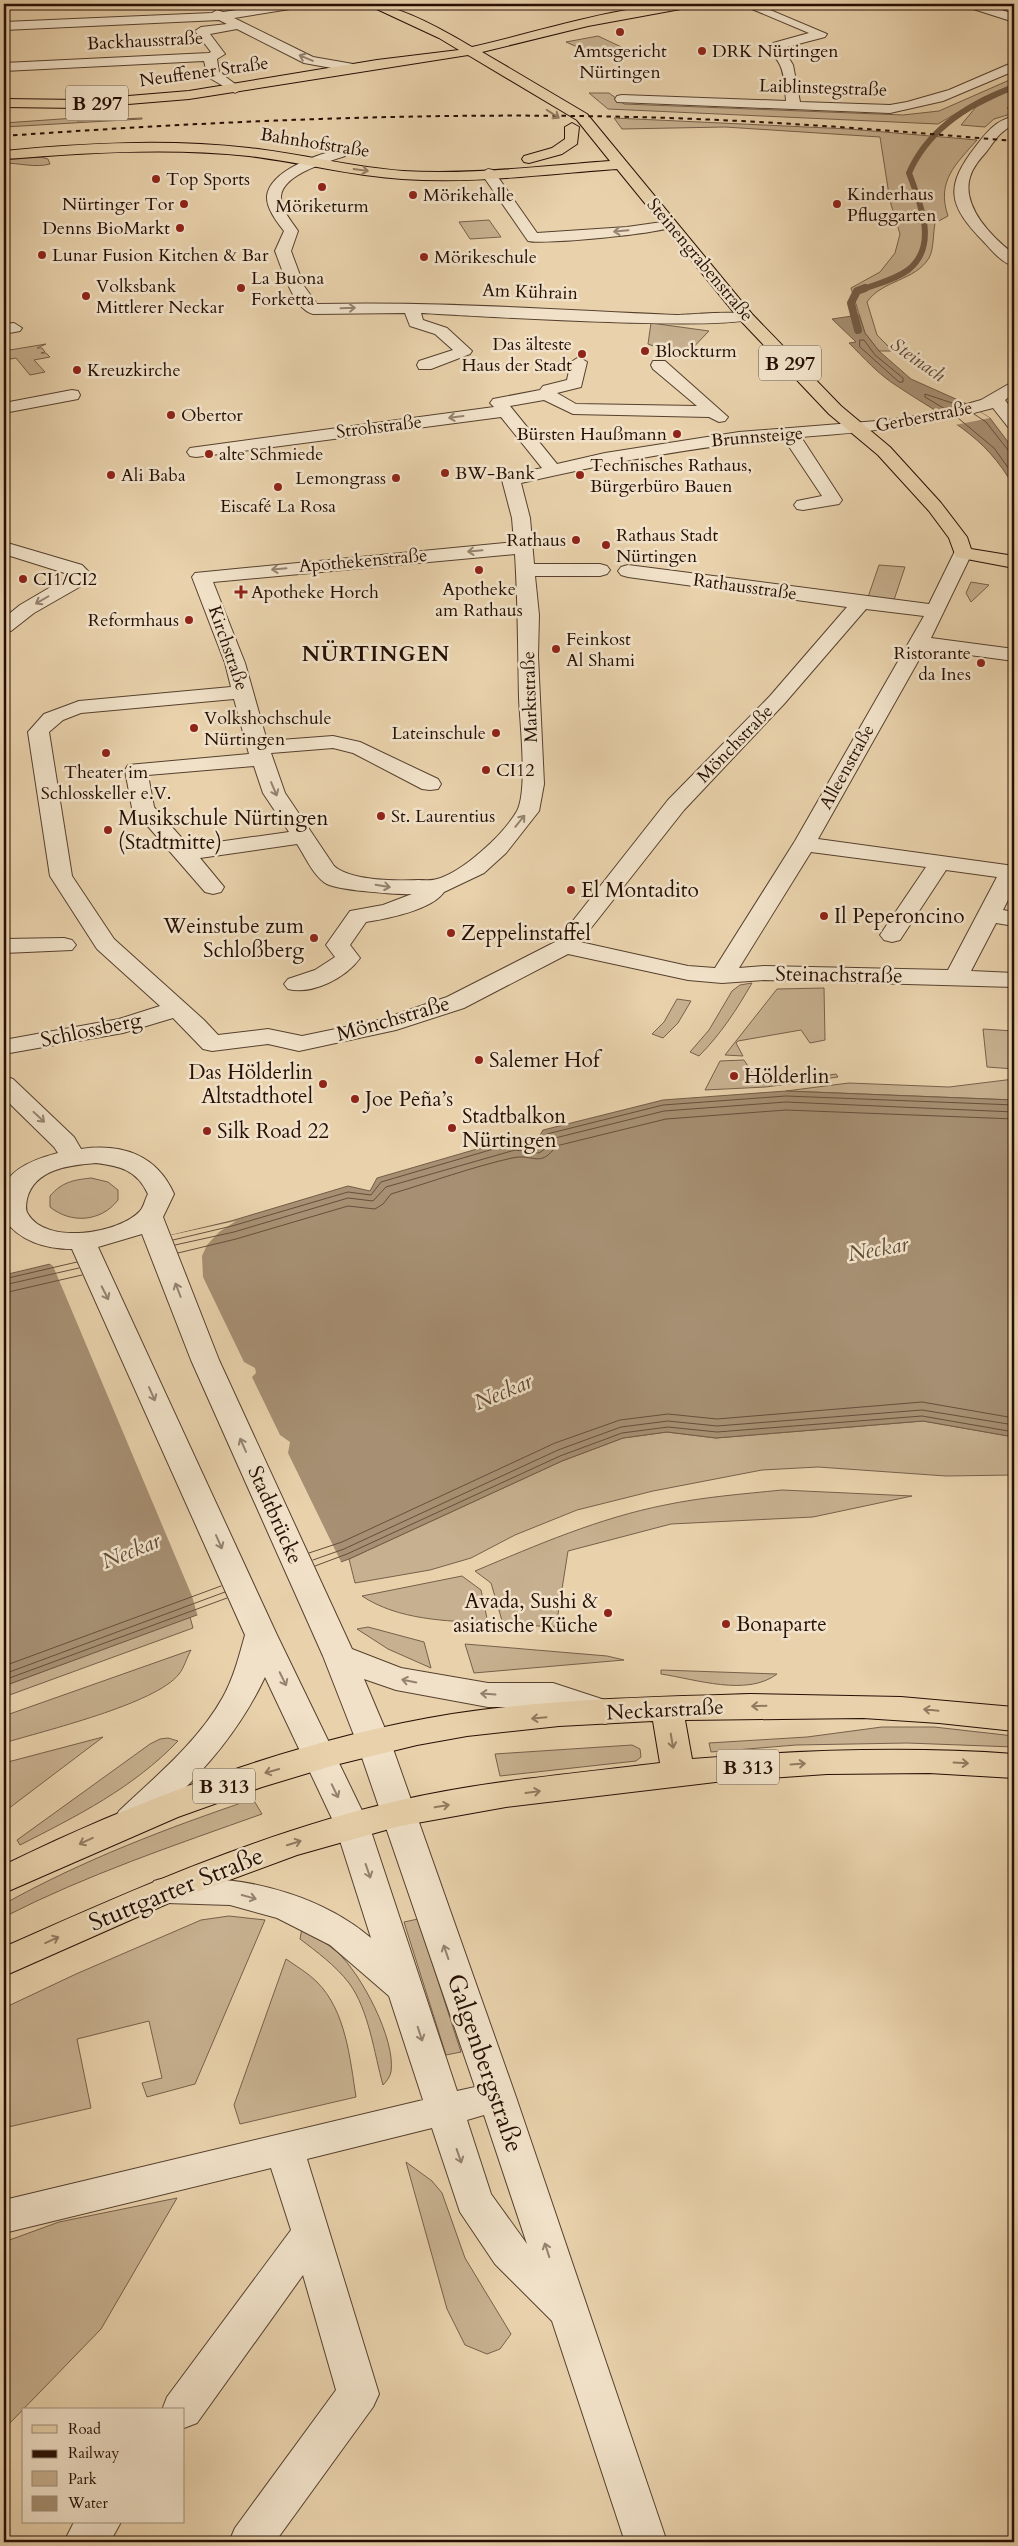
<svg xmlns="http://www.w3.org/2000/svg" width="1018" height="2546" viewBox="0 0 1018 2546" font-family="Cardo,serif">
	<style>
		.green { fill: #c7b08f; stroke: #76604a }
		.water { fill: #a68f72; stroke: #735c46 }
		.pier { fill: #e8d1ab }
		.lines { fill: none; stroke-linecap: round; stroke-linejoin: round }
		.shore { stroke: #664f3b; stroke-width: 1 }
		.stream-far1 { stroke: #735c46; stroke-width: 6 }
		.stream { stroke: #735c46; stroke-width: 8 }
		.minor-casing { stroke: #56402e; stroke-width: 2 }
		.major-casing { stroke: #260f04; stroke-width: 2 }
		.minor { fill: #f0e1c8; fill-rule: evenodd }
		.major { fill: #e8d1ab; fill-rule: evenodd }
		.rail { stroke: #260f04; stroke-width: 2; stroke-dasharray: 4.5 4.5; stroke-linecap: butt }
		.oneway { stroke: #958270 }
		.oneway2 { stroke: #917a60 }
		.poi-dot { fill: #8f2418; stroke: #f0e1c8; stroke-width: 2 }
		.labels { text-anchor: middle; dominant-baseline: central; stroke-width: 5; stroke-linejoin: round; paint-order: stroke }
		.far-street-label { font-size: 18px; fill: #260f04; stroke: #f0e1c8 }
		.far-poi-label { font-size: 18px; fill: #260f04; stroke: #f0e1c8; text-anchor: start }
		.far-water-label { font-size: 19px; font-style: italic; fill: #604935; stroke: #f0e1c8 }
		.shield { fill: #f0e1c8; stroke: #634e3f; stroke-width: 1 }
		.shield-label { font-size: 20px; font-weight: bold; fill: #260f04 }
		.far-district-label { font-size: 21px; font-weight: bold; letter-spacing: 1px; fill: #260f04; stroke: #f0e1c8 }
		.poi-label { font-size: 21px; fill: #260f04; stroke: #f0e1c8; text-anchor: start }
		.street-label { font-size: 21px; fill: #260f04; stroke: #f0e1c8 }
		.water-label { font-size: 22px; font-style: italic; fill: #604935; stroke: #f0e1c8 }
		.near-street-label { font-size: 25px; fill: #260f04; stroke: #f0e1c8 }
	</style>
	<rect width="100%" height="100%" fill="#e8d1ab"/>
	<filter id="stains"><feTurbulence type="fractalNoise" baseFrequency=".004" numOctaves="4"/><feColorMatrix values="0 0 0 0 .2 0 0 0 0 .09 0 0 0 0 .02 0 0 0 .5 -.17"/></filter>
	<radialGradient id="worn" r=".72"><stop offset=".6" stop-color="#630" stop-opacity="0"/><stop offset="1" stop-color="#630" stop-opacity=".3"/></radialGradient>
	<g class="green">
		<polygon points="598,36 632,52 633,52 600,57 566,42"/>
		<polygon points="1014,78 1014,84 982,98 938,124 608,109 589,93 609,93 624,104 903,115 939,111"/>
		<polygon points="1014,88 1014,106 1007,108 1014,111 1014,113 994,119 985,127 961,125 976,107"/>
		<polygon points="75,118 77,121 142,118 142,119 4,127 4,123"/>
		<path d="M614,118L849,129L977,140C956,164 936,181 948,216L935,223C933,233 934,249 929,258C915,281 882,280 867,302L877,335L893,351H879L865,333L851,288L880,272L895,253L900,234L890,201L880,137L725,127L622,129Z"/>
		<path d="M41,157L48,159L50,164C35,168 19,163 4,163V160Z"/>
		<polygon points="489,220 501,237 470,239 459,222"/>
		<polygon points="651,323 709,331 684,357 648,344"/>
		<polygon points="46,344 37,348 42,348 45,352 41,353 46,353 50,357 34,360 45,372 30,375 16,358 4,360 4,351"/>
		<polygon points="879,565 905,567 893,603 867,600"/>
		<polygon points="971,582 989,585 971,602 966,593"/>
		<path d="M752,983C737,1009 721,1034 699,1056L690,1052L709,1030L732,991L740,985Z"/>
		<polygon points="824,988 825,1040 810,1043 801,1030 738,1041 736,1043 743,1056 725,1055 777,989"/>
		<polygon points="677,999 691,1001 678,1023 663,1038 652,1034 664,1022"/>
		<polygon points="983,1029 1014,1031 1014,1069 987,1067"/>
		<polygon points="744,1060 760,1085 836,1074 838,1077 766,1087 705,1090 720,1061"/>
		<polygon points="1014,1079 1014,1100 786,1091 849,1083 949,1087"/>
		<path d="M91,1178L108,1182L118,1190V1200C101,1222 71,1224 50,1207V1196C62,1182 73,1180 91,1178Z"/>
		<polygon points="923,1421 1014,1437 1014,1475 946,1476 818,1467 762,1470 653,1491 577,1510 515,1535 471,1558 430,1570 355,1583 349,1559 562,1461 623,1438 667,1432 716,1438"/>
		<path d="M782,1490L912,1496L813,1517L671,1524L568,1551L556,1627L503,1624L491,1583L475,1571C537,1545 599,1518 665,1505C703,1497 743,1494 782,1490Z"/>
		<path d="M462,1576L481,1590L488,1623C446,1621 398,1620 362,1596Z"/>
		<polygon points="190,1617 193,1628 4,1697 4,1686"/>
		<polygon points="368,1627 424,1642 431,1668 388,1649 357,1629"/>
		<polygon points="465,1644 607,1656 624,1660 474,1673"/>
		<path d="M191,1650C187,1657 184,1668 179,1674C156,1704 43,1731 4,1743V1716Z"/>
		<path d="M661,1670L777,1674C747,1697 695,1679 661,1674Z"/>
		<polygon points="882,1727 934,1727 1014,1736 1014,1747 907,1743 796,1745 711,1752 709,1743 807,1737"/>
		<polygon points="103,1737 4,1812 4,1763"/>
		<path d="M168,1738L178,1741C133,1788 77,1816 20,1845L17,1840L150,1744L160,1739Z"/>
		<polygon points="632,1745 640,1749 641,1757 636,1761 500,1776 495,1754"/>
		<path d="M253,1799L262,1814C175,1845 86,1875 4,1917V1904C83,1860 167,1828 253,1799Z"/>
		<polygon points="229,1916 265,1920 195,2084 147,2097 142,2083 162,2078 149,2021 77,2039 91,2108 4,2128 4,2008 76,1974 201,1920"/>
		<polygon points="418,1919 461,2052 446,2055 404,1922"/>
		<path d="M302,1928C314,1936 327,1943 337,1952C361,1973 396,2040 391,2072C390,2077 386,2082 383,2085C374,2053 369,2010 349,1983C335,1965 317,1952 300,1939Z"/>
		<path d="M286,1959C296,1966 308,1973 317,1982C346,2011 350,2059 356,2097L240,2124L234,2105Z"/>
		<polygon points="406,2162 432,2181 442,2193 465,2258 511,2334 500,2349 487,2354 465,2345 447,2309"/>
		<polygon points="177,2198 101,2329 9,2424 4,2427 4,2242 59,2222"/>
	</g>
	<g class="water">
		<path d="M859,315L865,333L879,351L911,379L967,404L990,418L1014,450V487C984,433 946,419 897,386C879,375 864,358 849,343L856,342L832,319Z"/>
		<polygon points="786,1091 1014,1100 1014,1437 923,1421 716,1438 667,1432 623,1438 562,1461 349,1559 4,1686 4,1275 231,1221 348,1186 370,1191 377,1178 515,1138 536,1142 543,1130 663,1100"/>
	</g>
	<g class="pier">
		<polygon points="967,404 990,418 955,425 935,412"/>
		<polygon points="236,1221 219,1232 207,1245 202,1256 203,1277 244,1362 255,1368 256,1373 252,1377 280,1435 290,1442 288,1453 342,1564 198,1617 192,1596 53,1266 47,1262"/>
	</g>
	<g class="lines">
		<g class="shore">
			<polygon points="860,340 864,340 875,355 903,378 903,382 899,382 860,347"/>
			<polyline points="945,409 925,397 925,394 958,405"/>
			<polyline points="974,414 986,422 1008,450 1014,452"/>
			<polyline points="958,418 994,448 1014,476"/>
			<polyline points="173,1240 232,1226 348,1192 371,1195 381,1182 514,1143 537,1147 547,1134 663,1105 786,1096 1014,1105"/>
			<polyline points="175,1245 234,1232 348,1198 373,1201 386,1187 515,1150 539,1153 545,1149 551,1139 664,1111 786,1102 1014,1112"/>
			<path d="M178,1253L236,1239L348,1206L375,1209L383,1204L391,1194C431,1182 472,1167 512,1158C533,1153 540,1169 556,1146L666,1119L786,1110L1014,1119"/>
			<polyline points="4,1279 77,1262"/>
			<polyline points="4,1285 79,1268"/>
			<polyline points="4,1293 82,1275"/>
			<polyline points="309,1553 342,1542 555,1443 620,1420 668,1414 717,1419 922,1402 1014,1418"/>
			<polyline points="313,1560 344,1549 558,1450 621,1427 668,1421 717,1426 922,1410 1014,1425"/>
			<polyline points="315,1566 347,1554 560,1456 622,1433 668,1427 717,1432 922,1416 1014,1432"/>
			<polyline points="4,1666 221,1586"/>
			<polyline points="4,1674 225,1592"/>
			<polyline points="4,1680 227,1598"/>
		</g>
		<path class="stream-far1" d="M861,290C876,284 895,280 908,270C939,246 920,203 909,173C928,129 970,103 1014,87"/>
		<polyline class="stream" points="858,330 851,303 857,291 865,288"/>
		<defs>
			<g id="minor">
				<polygon points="275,4 302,4 296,8 234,18 313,57 359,65 360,68 359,71 354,72 304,63 237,29 210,34 225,54 217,59 219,72 242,89 235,93 208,77 204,61 4,71 4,63 209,53 211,52 195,31 201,27 227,24 219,20 4,30 4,22 212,13 217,10 223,12"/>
				<path d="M740,4H756L827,34L825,37L783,48L793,65L800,102L890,105L907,102L949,90L1014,62V71L943,101L890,113L617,102L615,99L617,96L622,95L786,101C785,90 785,75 780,65C776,56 767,53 773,43L809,33Z"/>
				<polygon points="965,4 983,4 1014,14 1014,22 967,7"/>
				<path d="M1014,116V125C1001,130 995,140 987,151C980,159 973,167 970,177C961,207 993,238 1014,254V266C1002,263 992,251 984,242C948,205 944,187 976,146C987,132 995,121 1014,116Z"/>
				<path d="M340,149L345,150L347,153L345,156C328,162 283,174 281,196C280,208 292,222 298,231L291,251L304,286L317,304C437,301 557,310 677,315C690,315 748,309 754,317C743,333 459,315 421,313L423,320L447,328L472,351L470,354L431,369H419L417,365L419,361L453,350L435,334L410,326L405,313L313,314C293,309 282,268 275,251L284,231C277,222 266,208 267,196C270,170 319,154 340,149Z"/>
				<path d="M488,169L493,170L537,233L627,227L669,221L676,225C671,233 542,245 528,241L481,173Z"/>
				<polygon points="14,323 22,328 20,331 4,334 4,324"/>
				<path d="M579,357L587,362L581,387L557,393L576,404L697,406L653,369L651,365L653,361H665L728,417L725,421L719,422L709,417L573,414L544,400L510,406L557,464L605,453L739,432L889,420L939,412L981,400L1014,381V393L1005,400L1014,412V428L1008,427L993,408C927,426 868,432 801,437L842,500L839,504L803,510L797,509L794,505L797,501L822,496L784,439C695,446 608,463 521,483L530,518L534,564H600L607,566L610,570L607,574L600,576H535L539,615L538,656L544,784L539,811L506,853L484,873L444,892C432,910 386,919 366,922L350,945L360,958C346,978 312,995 288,989L284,984L288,979L315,970L335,957L326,945L350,911L383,905L412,894C397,895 338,890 327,884C314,877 305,856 297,844L200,858L224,887L221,892L213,894L205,892L132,808L125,770L128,765L249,754L234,699L81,713L63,720L49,732L72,876L114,939L204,1020L218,1035L268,1029L302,1036L379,1020L447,997L557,941L668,800L770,696L847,607L628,577L621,575L618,571L621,567L628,565L929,604L954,553L956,549H970L972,553L931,638L1014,649V661L925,649L818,839L1014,866V888L1003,910L1014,912V926L996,923L971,971L1014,973V987L764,980L722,983L688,980L568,954L464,1008L396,1030L299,1051L268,1044L212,1051L203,1049L173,1018L123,1033L4,1054V1040L119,1019L160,1006L97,949L50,876L28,732L44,714L79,701L231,687L225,663L192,577L195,573L514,542L512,518L502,480L505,476L542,468L501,417L196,457L190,456L187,452L190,448L494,407L490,403L493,399L540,390L543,386L567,380L571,362ZM515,554C518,602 518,649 519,698C520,723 528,790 517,811C504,834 463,872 437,879C432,881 424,880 418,880C396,881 351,881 334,866L285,793L271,753L333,748L353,753L422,789L430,790L438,789L441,784L438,779L360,742L333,736L267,741L245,663L213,582ZM866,609L924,616L795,841L715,968L688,966L580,942L684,810L784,704ZM254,766L263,793L289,832L189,846L154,807L148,775ZM811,852L926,867L880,935L884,940L892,942L900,940L946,870L997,877L948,970L764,966L739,968Z"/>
				<polygon points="72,390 78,391 80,395 78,399 4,413 4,403"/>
				<polygon points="4,542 82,565 91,574 83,585 34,613 11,631 4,633 4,618 20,605 71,575 4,554"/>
				<polygon points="64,938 72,940 76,945 72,950 4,953 4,939"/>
				<path d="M4,1076L13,1079L74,1137L81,1149C122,1143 157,1155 174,1194L163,1217L219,1360L352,1649L401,1668L488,1683H553L617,1704L621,1712L617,1720L605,1724L552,1707H488L396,1690L364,1679L391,1743L516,2097L667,2542H625L552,2321L495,2264L460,2212L432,2128L307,2159L379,2394L373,2407L275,2542H229L235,2528L336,2390L303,2275L197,2423L184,2428V2410H162L167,2397L291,2230L271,2168L4,2233V2200L423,2100L389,1996L330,1945L277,1918L230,1905L166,1903L154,1899L149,1890L154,1881C168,1876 181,1877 196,1878C257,1879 324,1898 371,1938L335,1825L265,1677C241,1728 207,1768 166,1807C159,1814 150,1826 141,1830C132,1833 127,1832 119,1829L114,1820L119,1811C156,1776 198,1742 223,1697C234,1677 239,1656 245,1635L72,1249C46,1249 19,1241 4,1219C4,1210 2,1199 4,1190C7,1168 39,1158 58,1153L54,1147L4,1098ZM96,1163C120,1166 137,1170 148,1194C145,1199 144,1207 140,1211C119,1234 46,1245 28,1214C25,1210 26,1204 27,1199C34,1169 70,1165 96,1163ZM142,1234L191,1360L323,1656L357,1743L475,2087L457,2091L369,1825L277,1635L98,1247ZM484,2115L527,2244L491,2194L467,2120Z"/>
				<polygon points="74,2522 121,2522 110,2542 64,2542"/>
			</g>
			<g id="major">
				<path d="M366,4C395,2 447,32 472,47C544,31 618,4 692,4L686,8L588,26L482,52L587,114L752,314L841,406L890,447L941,503L967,537L971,549L1014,556V568L956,557L949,538L929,511L878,455L829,414L740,320L617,169C546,174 474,184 402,179C350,176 300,162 249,156C167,147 86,153 4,159V151C86,143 168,139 249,148C301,154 351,167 403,171C472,175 541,166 610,161L577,120L468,55L189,99L80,108L4,107V99L80,100L189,91L377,60L459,50L439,38Z"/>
				<polygon points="572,123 579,127 577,144 562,154 529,163 524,162 522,159 524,156 552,148 565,139 565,127"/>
				<path d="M750,1694L901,1697L1014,1707V1731L939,1723L863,1718L685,1720L692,1759C800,1750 907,1746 1014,1754V1778L929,1773L827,1774L724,1781L506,1807L400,1826L297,1855L178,1899L4,1976V1947C132,1890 260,1833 397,1801C482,1781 573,1774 660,1763L653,1721L559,1726L467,1736L417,1745L335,1765L262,1787L178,1817L4,1893V1865C140,1798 302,1738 452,1714C550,1699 651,1697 750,1694Z"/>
			</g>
		</defs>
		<use href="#minor" class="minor-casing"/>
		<use href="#major" class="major-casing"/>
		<use href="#minor" class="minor"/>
		<use href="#major" class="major"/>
		<path class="rail" d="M4,136C214,121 423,112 634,117C761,120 887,130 1014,141"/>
	</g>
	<defs><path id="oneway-shaft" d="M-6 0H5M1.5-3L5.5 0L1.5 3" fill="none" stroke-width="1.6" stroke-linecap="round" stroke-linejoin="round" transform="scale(1.25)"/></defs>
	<g class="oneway">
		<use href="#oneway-shaft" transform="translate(306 58) rotate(-157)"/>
		<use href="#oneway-shaft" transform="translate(621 231) rotate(175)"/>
		<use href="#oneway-shaft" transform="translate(348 308) rotate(-2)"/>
		<use href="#oneway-shaft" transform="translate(456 417) rotate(173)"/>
		<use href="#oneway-shaft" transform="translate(475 551) rotate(175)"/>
		<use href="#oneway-shaft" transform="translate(279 569) rotate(175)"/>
		<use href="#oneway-shaft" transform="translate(42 600) rotate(150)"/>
		<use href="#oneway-shaft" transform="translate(274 789) rotate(67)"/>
		<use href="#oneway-shaft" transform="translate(520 821) rotate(-51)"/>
		<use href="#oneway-shaft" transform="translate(383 886) rotate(9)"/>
		<use href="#oneway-shaft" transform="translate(39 1117) rotate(43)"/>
		<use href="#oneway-shaft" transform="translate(178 1290) rotate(-111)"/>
		<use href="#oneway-shaft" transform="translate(105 1293) rotate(63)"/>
		<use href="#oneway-shaft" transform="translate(152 1394) rotate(66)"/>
		<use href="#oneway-shaft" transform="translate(243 1445) rotate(-114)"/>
		<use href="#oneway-shaft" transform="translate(219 1542) rotate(66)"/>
		<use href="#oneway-shaft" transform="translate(283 1679) rotate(64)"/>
		<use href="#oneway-shaft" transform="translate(409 1681) rotate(-169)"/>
		<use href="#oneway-shaft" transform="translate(488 1694) rotate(-176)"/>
		<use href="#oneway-shaft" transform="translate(335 1791) rotate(64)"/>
		<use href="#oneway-shaft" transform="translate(368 1871) rotate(71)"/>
		<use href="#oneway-shaft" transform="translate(249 1897) rotate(15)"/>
		<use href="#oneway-shaft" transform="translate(446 1952) rotate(-109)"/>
		<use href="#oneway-shaft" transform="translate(420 2034) rotate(72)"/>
		<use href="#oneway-shaft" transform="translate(459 2156) rotate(71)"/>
		<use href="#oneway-shaft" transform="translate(547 2250) rotate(-108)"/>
	</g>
	<g class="oneway2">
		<use href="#oneway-shaft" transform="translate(553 114) rotate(33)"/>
		<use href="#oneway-shaft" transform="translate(361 170) rotate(8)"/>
		<use href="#oneway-shaft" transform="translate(759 1706) rotate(178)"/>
		<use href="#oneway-shaft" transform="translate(931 1710) rotate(-174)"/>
		<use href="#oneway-shaft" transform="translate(539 1718) rotate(175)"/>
		<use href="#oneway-shaft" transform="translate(672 1741) rotate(80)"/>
		<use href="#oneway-shaft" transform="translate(961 1763) rotate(3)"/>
		<use href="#oneway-shaft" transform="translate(798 1764) rotate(-4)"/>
		<use href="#oneway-shaft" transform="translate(272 1771) rotate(164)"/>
		<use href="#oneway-shaft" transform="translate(533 1792) rotate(-8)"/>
		<use href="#oneway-shaft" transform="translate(442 1806) rotate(-10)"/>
		<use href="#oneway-shaft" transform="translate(86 1841) rotate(155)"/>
		<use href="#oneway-shaft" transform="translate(294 1843) rotate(-17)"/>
		<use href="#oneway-shaft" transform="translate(52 1940) rotate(-24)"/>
	</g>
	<g class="poi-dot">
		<circle cx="620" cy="32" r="5"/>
		<circle cx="702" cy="51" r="5"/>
		<circle cx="156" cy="179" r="5"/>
		<circle cx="322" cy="187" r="5"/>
		<circle cx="413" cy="195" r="5"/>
		<circle cx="184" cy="204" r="5"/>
		<circle cx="837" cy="204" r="5"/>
		<circle cx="180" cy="228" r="5"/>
		<circle cx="42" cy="255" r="5"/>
		<circle cx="424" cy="257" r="5"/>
		<circle cx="241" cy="288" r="5"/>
		<circle cx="86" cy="296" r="5"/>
		<circle cx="645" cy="351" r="5"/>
		<circle cx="582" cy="354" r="5"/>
		<circle cx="77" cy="370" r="5"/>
		<circle cx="171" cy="415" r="5"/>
		<circle cx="677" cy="434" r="5"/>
		<circle cx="209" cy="454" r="5"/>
		<circle cx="445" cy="473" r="5"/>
		<circle cx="111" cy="475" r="5"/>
		<circle cx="580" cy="475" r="5"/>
		<circle cx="396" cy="478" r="5"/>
		<circle cx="278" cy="487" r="5"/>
		<circle cx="576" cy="540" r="5"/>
		<circle cx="606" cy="545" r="5"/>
		<circle cx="479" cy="570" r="5"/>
		<circle cx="23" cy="579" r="5"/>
		<path d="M238.5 584.5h5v5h5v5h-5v5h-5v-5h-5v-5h5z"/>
		<circle cx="189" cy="620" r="5"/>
		<circle cx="556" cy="649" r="5"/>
		<circle cx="981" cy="663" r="5"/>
		<circle cx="194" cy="728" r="5"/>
		<circle cx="496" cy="733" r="5"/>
		<circle cx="106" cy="753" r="5"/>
		<circle cx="486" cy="770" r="5"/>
		<circle cx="381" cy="816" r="5"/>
		<circle cx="108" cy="830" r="5"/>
		<circle cx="571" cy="890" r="5"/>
		<circle cx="824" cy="916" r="5"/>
		<circle cx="451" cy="933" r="5"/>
		<circle cx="314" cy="938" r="5"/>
		<circle cx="479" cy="1060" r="5"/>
		<circle cx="734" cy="1076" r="5"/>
		<circle cx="323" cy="1084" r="5"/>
		<circle cx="355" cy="1099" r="5"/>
		<circle cx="452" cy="1128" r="5"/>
		<circle cx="207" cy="1131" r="5"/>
		<circle cx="608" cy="1613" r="5"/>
		<circle cx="726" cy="1624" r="5"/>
	</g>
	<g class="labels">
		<g class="far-street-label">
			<text transform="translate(145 41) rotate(-3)">Backhausstraße</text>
			<text transform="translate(204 72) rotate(-8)">Neuffener Straße</text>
			<text transform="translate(823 88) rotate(2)">Laiblinstegstraße</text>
			<text transform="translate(315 143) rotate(9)">Bahnhofstraße</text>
			<text transform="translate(700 260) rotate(50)">Steinengrabenstraße</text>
			<text transform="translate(530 292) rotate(2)">Am Kührain</text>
			<text transform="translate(924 417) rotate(-11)">Gerberstraße</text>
			<text transform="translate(379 427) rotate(-7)">Strohstraße</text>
			<text transform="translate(757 437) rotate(-5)">Brunnsteige</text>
			<text transform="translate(363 561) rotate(-5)">Apothekenstraße</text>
			<text transform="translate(745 587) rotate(8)">Rathausstraße</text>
			<text transform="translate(228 648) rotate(71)">Kirchstraße</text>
			<text transform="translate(530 697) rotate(-92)">Marktstraße</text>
			<text transform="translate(735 744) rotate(-46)">Mönchstraße</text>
			<text transform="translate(847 767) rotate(-61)">Alleenstraße</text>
		</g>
		<g class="far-poi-label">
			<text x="620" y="51" text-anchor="middle">Amtsgericht<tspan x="620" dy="21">Nürtingen</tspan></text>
			<text x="712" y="51">DRK Nürtingen</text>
			<text x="166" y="179">Top Sports</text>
			<text x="847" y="194">Kinderhaus<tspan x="847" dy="21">Pfluggarten</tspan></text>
			<text x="423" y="195">Mörikehalle</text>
			<text x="174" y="204" text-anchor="end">Nürtinger Tor</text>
			<text x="322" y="206" text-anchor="middle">Möriketurm</text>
			<text x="170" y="228" text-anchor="end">Denns BioMarkt</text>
			<text x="52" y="255">Lunar Fusion Kitchen &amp; Bar</text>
			<text x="434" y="257">Mörikeschule</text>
			<text x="251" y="278">La Buona<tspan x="251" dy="21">Forketta</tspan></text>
			<text x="96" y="286">Volksbank<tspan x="96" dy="21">Mittlerer Neckar</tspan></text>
			<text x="572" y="344" text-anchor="end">Das älteste<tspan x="572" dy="21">Haus der Stadt</tspan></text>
			<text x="655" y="351">Blockturm</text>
			<text x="87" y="370">Kreuzkirche</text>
			<text x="181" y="415">Obertor</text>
			<text x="667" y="434" text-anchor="end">Bürsten Haußmann</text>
			<text x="219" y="454">alte Schmiede</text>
			<text x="590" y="465">Technisches Rathaus,<tspan x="590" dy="21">Bürgerbüro Bauen</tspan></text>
			<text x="455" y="473">BW-Bank</text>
			<text x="121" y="475">Ali Baba</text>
			<text x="386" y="478" text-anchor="end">Lemongrass</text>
			<text x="278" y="506" text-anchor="middle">Eiscafé La Rosa</text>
			<text x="616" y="535">Rathaus Stadt<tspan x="616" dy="21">Nürtingen</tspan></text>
			<text x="566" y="540" text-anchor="end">Rathaus</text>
			<text x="33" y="579">CI1/CI2</text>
			<text x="479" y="589" text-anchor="middle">Apotheke<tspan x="479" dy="21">am Rathaus</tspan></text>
			<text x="251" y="592">Apotheke Horch</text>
			<text x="179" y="620" text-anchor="end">Reformhaus</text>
			<text x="566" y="639">Feinkost<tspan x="566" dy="21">Al Shami</tspan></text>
			<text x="971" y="653" text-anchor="end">Ristorante<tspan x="971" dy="21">da Ines</tspan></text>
			<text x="204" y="718">Volkshochschule<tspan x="204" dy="21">Nürtingen</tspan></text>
			<text x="486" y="733" text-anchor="end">Lateinschule</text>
			<text x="496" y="770">CI12</text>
			<text x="106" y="772" text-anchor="middle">Theater im<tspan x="106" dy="21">Schlosskeller e.V.</tspan></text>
			<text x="391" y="816">St. Laurentius</text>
		</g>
		<g class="far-water-label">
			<text transform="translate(918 360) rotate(35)">Steinach</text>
		</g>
		<g class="shield">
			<rect x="66" y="85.5" width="62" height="35" rx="4"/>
			<rect x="759" y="345.5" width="62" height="35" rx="4"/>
			<rect x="717" y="1749.5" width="62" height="35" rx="4"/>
			<rect x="193" y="1768.5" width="62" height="35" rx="4"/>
		</g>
		<g class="shield-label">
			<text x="97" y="103">B 297</text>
			<text x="790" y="363">B 297</text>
			<text x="748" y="1767">B 313</text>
			<text x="224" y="1786">B 313</text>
		</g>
		<g class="far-district-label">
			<text x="376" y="654">NÜRTINGEN</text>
		</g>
		<g class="poi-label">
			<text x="118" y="818">Musikschule Nürtingen<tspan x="118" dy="24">(Stadtmitte)</tspan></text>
			<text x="581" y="890">El Montadito</text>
			<text x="834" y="916">Il Peperoncino</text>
			<text x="304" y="926" text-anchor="end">Weinstube zum<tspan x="304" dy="24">Schloßberg</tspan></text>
			<text x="461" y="933">Zeppelinstaffel</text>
			<text x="489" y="1060">Salemer Hof</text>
			<text x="313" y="1072" text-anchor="end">Das Hölderlin<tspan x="313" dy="24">Altstadthotel</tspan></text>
			<text x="744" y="1076">Hölderlin</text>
			<text x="365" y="1099">Joe Peña’s</text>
			<text x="462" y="1116">Stadtbalkon<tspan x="462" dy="24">Nürtingen</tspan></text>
			<text x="217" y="1131">Silk Road 22</text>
			<text x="598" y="1601" text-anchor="end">Avada, Sushi &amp;<tspan x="598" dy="24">asiatische Küche</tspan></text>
			<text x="736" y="1624">Bonaparte</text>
		</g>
		<g class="street-label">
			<text transform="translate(839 975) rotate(1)">Steinachstraße</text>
			<text transform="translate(393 1019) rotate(-16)">Mönchstraße</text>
			<text transform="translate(91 1030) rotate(-12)">Schlossberg</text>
			<text transform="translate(275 1515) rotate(66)">Stadtbrücke</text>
			<text transform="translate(665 1710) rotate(-3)">Neckarstraße</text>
		</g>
		<g class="water-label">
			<text transform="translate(878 1249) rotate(-10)">Neckar</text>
			<text transform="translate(503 1392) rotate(-23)">Neckar</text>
			<text transform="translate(131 1551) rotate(-22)">Neckar</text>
		</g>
		<g class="near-street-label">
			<text transform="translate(176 1889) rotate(-22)">Stuttgarter Straße</text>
			<text transform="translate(485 2063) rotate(71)">Galgenbergstraße</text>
		</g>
	</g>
	<rect width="1018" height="2546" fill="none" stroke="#e8d1ab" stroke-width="20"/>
	<rect x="5" y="5" width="1008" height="2536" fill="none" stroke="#260f04" stroke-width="2.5"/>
	<rect x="10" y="10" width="998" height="2526" fill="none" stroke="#260f04"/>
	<rect x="22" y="2408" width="162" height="115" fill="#f0e1c8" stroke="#9f8d7a"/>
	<rect x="32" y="2425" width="25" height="8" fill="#e8d1ab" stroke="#9f8d7a"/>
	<text x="68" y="2434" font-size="15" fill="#260f04">Road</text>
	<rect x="32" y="2450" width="25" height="8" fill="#260f04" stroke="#9f8d7a"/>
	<text x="68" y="2458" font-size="15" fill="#260f04">Railway</text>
	<rect x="32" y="2471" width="25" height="15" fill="#c7b08f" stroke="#9f8d7a"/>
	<text x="68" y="2484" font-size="15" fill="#260f04">Park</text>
	<rect x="32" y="2496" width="25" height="15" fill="#a68f72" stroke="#9f8d7a"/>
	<text x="68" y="2508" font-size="15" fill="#260f04">Water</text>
	<rect width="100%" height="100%" filter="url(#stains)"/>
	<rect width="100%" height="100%" fill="url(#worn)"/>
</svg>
